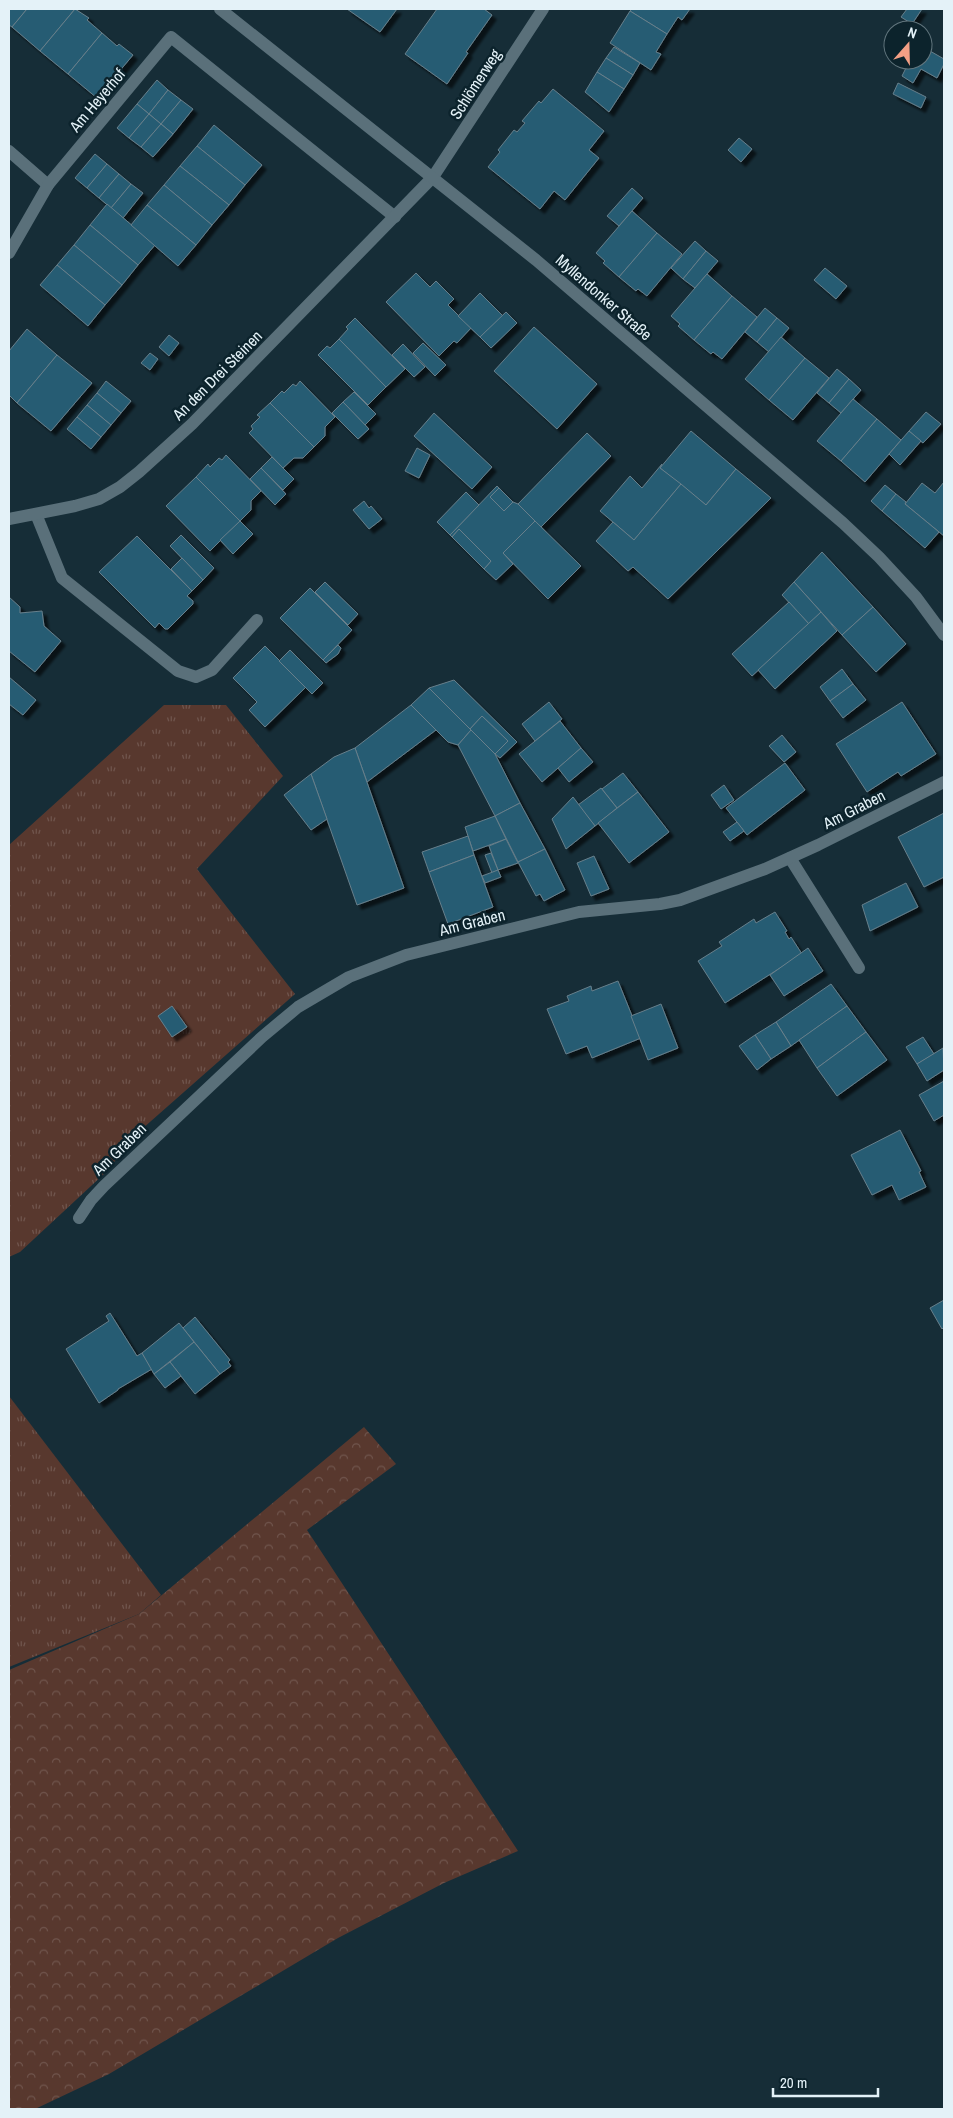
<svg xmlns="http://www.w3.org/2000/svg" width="953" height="2118" viewBox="0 0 953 2118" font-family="'Archivo Narrow',sans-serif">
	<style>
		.grass { fill: url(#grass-tufts) }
		.forest { fill: url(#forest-crowns) }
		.building { fill: #265c73; stroke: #677f8b; filter: url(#shadow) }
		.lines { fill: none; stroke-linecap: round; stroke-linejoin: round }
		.service { stroke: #5a707a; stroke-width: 12 }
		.minor { stroke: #5a707a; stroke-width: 12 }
		.tertiary { stroke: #5a707a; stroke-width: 12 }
		.labels { text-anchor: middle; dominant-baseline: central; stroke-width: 5; stroke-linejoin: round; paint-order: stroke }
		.street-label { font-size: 16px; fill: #e4f2f8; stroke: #0c232c }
	</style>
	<defs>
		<pattern id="grass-tufts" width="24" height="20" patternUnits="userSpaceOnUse" patternTransform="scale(1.25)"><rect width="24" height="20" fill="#58382e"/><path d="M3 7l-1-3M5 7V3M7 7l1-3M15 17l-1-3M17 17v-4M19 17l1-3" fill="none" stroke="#70554d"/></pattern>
		<pattern id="forest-crowns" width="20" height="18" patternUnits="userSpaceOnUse" patternTransform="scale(1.25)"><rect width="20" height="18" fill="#58382e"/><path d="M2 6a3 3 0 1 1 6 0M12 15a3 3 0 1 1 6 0" fill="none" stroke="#70554d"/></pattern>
		<filter id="shadow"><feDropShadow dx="4.5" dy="4.5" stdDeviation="1" flood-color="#0009"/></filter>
	</defs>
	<rect width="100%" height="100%" fill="#162d37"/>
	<g class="grass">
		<polygon points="164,705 226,705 283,776 197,869 295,994 142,1129 105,1173 20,1252 9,1257 9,845"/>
		<polygon points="9,1396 161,1595 139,1614 9,1667"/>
	</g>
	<polygon class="forest" points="364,1427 396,1464 307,1530 518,1851 444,1883 338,1938 109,2074 35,2109 9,2109 9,1670 139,1614"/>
	<g class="building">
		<polygon points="9,9 27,9 12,27 9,25"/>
		<polygon points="27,9 75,9 40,51 12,27"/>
		<polygon points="75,9 89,18 87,20 102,33 68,74 40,51"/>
		<polygon points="347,9 397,9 380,32"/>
		<polygon points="437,9 484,9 492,15 466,52 468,53 447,84 405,54"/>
		<polygon points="632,9 690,9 682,20 678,17 667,34 630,11"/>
		<polygon points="907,9 922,9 912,24 901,17"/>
		<polygon points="630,11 667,34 656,52 661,54 651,70 610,43"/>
		<polygon points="904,22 917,30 899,30"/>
		<polygon points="102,33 117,46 119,44 133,55 97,98 68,74"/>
		<polygon points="614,47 640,63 633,75 606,58"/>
		<polygon points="923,47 944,59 944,64 937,78 921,69 913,83 902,76 910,60 923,60"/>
		<polygon points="606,58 633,75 624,89 597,72"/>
		<polygon points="597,72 624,89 609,112 585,92"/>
		<polygon points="157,80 168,90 149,114 137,104"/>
		<polygon points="898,83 926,97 921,108 893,94"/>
		<polygon points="553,89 604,131 589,150 599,158 565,200 554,191 540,209 488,167 500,152 498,150 514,130 517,132 525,123 522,121 539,101 541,103"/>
		<polygon points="168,90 181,100 161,124 149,114"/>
		<polygon points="181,100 193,109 173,134 161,124"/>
		<polygon points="137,104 149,114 129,138 117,128"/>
		<polygon points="149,114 161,124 141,147 129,138"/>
		<polygon points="161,124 173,134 153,157 141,147"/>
		<polygon points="214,125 262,165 245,185 197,146"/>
		<polygon points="739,138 752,149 741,162 728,150"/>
		<polygon points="197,146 245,185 229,205 180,166"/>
		<polygon points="95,154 107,164 87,188 75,178"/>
		<polygon points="107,164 119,174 99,198 87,188"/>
		<polygon points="180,166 229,205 212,225 164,185"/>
		<polygon points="119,174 131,184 111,208 99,198"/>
		<polygon points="131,184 143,193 123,218 111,208"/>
		<polygon points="164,185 212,225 196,245 147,205"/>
		<polygon points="632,188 643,198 619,226 607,216"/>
		<polygon points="107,204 155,245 138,265 90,225"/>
		<polygon points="147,205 196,245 178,266 131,225"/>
		<polygon points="632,211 657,233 619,277 603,263 605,261 596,253"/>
		<polygon points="90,225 138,265 122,285 74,245"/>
		<polygon points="657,233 682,254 647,296 638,289 636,291 619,277"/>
		<polygon points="695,241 706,251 683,279 671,268"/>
		<polygon points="74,245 122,285 105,305 57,265"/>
		<polygon points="706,251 718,261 695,288 683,279"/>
		<polygon points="57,265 105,305 88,326 40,285"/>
		<polygon points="825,268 847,286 836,299 814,280"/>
		<polygon points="416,273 430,287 436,281 454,299 448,305 471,328 457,343 454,341 439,356 386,302"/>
		<polygon points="707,274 732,296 694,340 678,326 680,324 671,316"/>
		<polygon points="480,293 503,316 480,337 458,316"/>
		<polygon points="732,296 757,317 722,359 713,352 711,354 694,340"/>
		<polygon points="765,308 777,318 757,342 745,332"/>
		<polygon points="506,312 517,323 491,348 480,337"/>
		<polygon points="355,318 405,369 386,387 339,339 348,329 346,327"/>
		<polygon points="777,318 789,328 769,352 757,342"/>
		<polygon points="534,327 597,384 557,429 494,371"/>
		<polygon points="27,329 57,355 17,403 9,395 9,351"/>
		<polygon points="169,335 179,343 169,356 159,347"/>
		<polygon points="781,337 805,358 769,400 745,379"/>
		<polygon points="339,339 386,387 368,405 318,355 327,346 330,348"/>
		<polygon points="423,343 446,365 435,376 413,353"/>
		<polygon points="403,344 425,367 414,377 392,355"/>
		<polygon points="150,353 158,359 150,370 141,363"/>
		<polygon points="57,355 92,383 51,431 17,403"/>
		<polygon points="805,358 829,378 793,420 769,400"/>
		<polygon points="837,369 849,379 829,403 817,393"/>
		<polygon points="849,379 861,390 841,413 829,403"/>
		<polygon points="106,381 131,401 121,413 97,393"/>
		<polygon points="300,381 335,417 325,427 325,436 314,447 270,403 282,391 284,393 293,384 296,386"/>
		<polygon points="354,392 376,414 365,425 343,402"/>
		<polygon points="97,393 121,413 111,425 87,405"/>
		<polygon points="853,399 877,419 841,461 817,441"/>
		<polygon points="343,402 369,429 358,439 332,413"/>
		<polygon points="270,403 314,447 303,458 294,458 283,468 249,433 253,429 251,426 260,417 257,415"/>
		<polygon points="87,405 111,425 101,437 77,417"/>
		<polygon points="926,412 941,424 923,443 909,431"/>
		<polygon points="434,413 492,467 472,489 414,436"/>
		<polygon points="77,417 101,437 91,449 67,429"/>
		<polygon points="877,419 901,440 865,482 841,461"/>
		<polygon points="691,431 736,469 706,505 660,468"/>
		<polygon points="909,431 921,441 900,465 889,454"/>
		<polygon points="587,433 611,456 541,527 518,504"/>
		<polygon points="417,448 430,455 419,478 405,471"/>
		<polygon points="226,455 261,491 251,501 251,510 240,521 196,477 208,464 210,467 219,458 222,460"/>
		<polygon points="272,457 294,479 283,490 261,468"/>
		<polygon points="662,464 660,468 681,484 634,540 600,511 630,476 642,488"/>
		<polygon points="261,468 286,494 275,505 250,479"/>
		<polygon points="736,469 771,498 668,599 633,567 628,571 596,541 613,522 634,540 681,484 706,505"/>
		<polygon points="196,477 240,521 210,551 166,506"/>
		<polygon points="944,482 944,536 905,504 922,483 935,493"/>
		<polygon points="885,485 896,494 882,511 871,501"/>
		<polygon points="497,486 499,488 490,497 504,511 513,502 518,504 535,521 503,553 513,564 496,580 484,569 491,561 459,529 452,537 450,535"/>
		<polygon points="499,488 513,502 504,511 490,497"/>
		<polygon points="466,492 479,505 450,535 437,522"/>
		<polygon points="896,494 906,502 905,504 939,532 925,548 882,511"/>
		<polygon points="364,501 369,508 371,506 382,519 369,529 353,510"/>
		<polygon points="240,521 253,534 233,554 220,540"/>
		<polygon points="535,521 581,566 548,599 503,553"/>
		<polygon points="459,529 491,561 484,569 452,537"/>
		<polygon points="181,535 214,568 203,580 170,546"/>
		<polygon points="137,536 192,591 187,596 193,601 193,604 168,629 165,629 159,623 155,628 99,572"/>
		<polygon points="822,552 873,607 842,635 794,582"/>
		<polygon points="182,558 203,580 192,591 171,569"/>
		<polygon points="325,582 358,614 348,625 315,592"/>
		<polygon points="794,582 821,612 809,624 782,595"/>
		<polygon points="310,588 352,630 323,660 280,618"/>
		<polygon points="9,597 20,607 20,613 42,611 44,626 61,641 35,672 9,651"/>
		<polygon points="789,602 809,624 752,676 732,654"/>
		<polygon points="873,607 906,644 876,672 842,635"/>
		<polygon points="821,612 837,631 775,689 758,670"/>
		<polygon points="338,645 341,648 338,654 326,663 323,660"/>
		<polygon points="265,646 306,687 265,727 249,710 257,702 233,678"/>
		<polygon points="290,650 323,683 312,694 279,661"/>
		<polygon points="842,669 853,684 830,701 820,687"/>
		<polygon points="9,677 36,700 23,715 9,704"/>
		<polygon points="454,680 517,742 500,758 495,754 508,741 482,716 470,729 429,688"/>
		<polygon points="853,684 866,700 843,718 830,701"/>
		<polygon points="429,688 471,730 458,745 448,742 411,705"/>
		<polygon points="549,702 562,719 535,741 522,724"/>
		<polygon points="902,702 936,754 901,776 898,772 867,792 836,744"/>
		<polygon points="411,705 436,730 367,782 355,748"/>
		<polygon points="482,716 508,741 495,754 470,729"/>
		<polygon points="560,721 581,748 542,782 519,754"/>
		<polygon points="471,730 495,754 520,803 495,816 458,745"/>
		<polygon points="782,735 796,752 784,762 769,746"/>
		<polygon points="355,748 404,888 357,905 311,774 334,757"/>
		<polygon points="581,748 593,762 569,782 558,768"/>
		<polygon points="785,763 805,790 747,835 726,808"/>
		<polygon points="623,773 638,792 617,808 602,789"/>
		<polygon points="311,774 327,819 311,830 284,795"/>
		<polygon points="724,785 734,800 721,809 711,795"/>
		<polygon points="601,788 617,808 595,826 578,805"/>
		<polygon points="638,792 669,832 629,863 598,823"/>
		<polygon points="573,797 595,826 566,849 552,819"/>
		<polygon points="520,803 545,849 518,862 495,816"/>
		<polygon points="944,813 944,877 924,887 898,837"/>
		<polygon points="495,816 506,839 473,851 465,827"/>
		<polygon points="737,822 744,831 730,841 723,832"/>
		<polygon points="468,836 474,855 429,872 422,852"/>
		<polygon points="506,839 518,863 498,870 489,846"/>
		<polygon points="545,849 565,890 544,901 540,894 536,896 518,862"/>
		<polygon points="491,853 498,870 492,873 485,855"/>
		<polygon points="474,855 493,907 448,924 429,872"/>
		<polygon points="594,856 609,889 591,896 577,863"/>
		<polygon points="498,870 501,877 485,883 482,876"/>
		<polygon points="906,883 918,907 870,931 862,905"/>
		<polygon points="775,912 787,931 785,932 789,939 791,937 802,954 725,1003 698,961 722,946 719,942 754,919 756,923"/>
		<polygon points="808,948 823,971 784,996 770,975"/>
		<polygon points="618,981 641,1038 592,1058 587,1046 566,1054 547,1009 569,1001 567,996 591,986 592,991"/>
		<polygon points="831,984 847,1006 791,1046 776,1022"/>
		<polygon points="661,1004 678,1048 648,1060 631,1016"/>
		<polygon points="172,1006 187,1027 172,1037 158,1016"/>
		<polygon points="847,1006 866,1032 817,1068 799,1040"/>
		<polygon points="776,1022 791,1046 771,1059 755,1035"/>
		<polygon points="866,1032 887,1060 837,1096 817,1068"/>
		<polygon points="755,1035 771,1059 757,1070 739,1046"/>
		<polygon points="923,1037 934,1054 917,1064 906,1047"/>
		<polygon points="943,1048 944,1070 927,1081 917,1064"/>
		<polygon points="944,1081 944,1115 934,1121 919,1095"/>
		<polygon points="900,1130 921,1171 919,1172 926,1187 899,1200 892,1185 872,1195 851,1155"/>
		<polygon points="944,1300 944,1327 942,1329 930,1308"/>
		<polygon points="110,1313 137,1356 142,1353 152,1369 118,1389 118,1390 99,1403 66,1349 109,1321 106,1316"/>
		<polygon points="195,1317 230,1360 228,1362 231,1366 220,1374 183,1328"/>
		<polygon points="179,1323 194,1342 154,1374 142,1353"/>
		<polygon points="194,1342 220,1374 195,1394 170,1362"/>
		<polygon points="170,1362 181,1376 165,1388 154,1374"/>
	</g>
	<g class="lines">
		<polyline class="service" points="790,858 859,968"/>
		<g class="minor">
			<polyline points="9,151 48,185"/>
			<polyline points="9,253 48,185 171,37 395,217"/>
			<polyline points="36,514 62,578 178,671 196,677 212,670 257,620"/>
			<polyline points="9,519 75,506 99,499 120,487 139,472 192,424 433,177 543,9"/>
			<polyline points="79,1218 91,1200 104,1186 262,1037 298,1007 349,977 406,955 579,912 660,904 680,900 765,869 818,845 944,782"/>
		</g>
		<polyline class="tertiary" points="220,9 536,260 843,523 879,557 916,597 944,635"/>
	</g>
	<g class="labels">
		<g class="street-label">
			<text transform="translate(475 84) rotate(-57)">Schlömerweg</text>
			<text transform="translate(97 100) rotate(-50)">Am Heyerhof</text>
			<text transform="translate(604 297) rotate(41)">Myllendonker Straße</text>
			<text transform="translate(217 375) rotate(-45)">An den Drei Steinen</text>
			<text transform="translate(854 809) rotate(-27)">Am Graben</text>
			<text transform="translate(472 922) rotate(-14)">Am Graben</text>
			<text transform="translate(119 1149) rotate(-44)">Am Graben</text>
		</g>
	</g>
	<rect width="953" height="2118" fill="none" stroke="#e4f2f8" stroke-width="20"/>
	<g transform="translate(908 45) rotate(20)"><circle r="24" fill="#0c232c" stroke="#62767e"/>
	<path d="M0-4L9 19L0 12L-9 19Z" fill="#f39f85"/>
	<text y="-8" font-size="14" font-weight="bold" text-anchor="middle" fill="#e4f2f8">N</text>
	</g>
	<path d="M773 2088v8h105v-8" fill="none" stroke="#e4f2f8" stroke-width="2.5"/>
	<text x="780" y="2088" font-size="15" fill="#e4f2f8" stroke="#0c232c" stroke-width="4" paint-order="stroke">20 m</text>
</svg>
